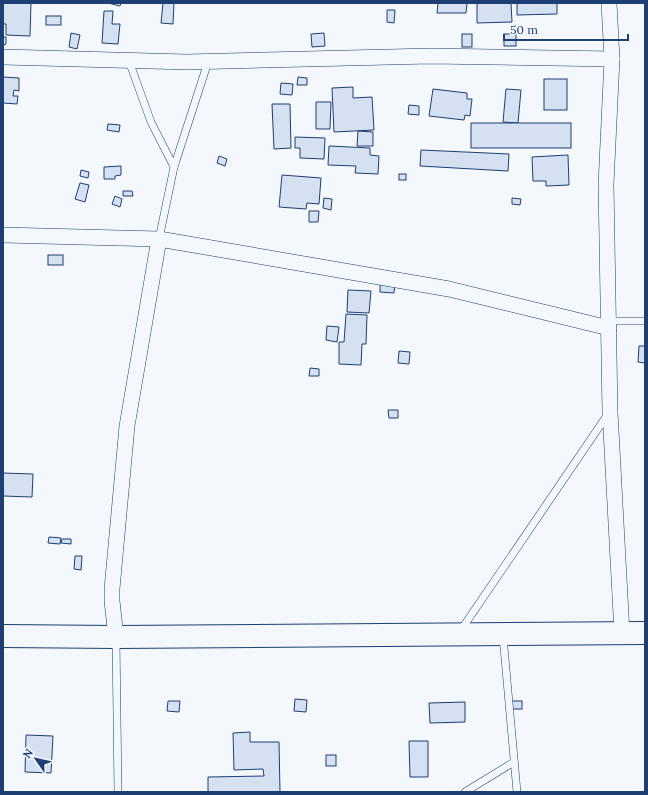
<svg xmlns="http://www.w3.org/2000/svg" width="648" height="795" viewBox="0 0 648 795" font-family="Lora,serif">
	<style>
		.building { fill: #d5e0f0; stroke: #1d3f73 }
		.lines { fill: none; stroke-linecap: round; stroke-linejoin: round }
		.lane-casing { stroke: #1d3f73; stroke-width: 8 }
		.street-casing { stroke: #1d3f73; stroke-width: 16 }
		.primary-casing { stroke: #1d3f73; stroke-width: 24 }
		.lane { stroke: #f4f7fb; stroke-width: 7 }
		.street { stroke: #f4f7fb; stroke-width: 15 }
		.primary { stroke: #f4f7fb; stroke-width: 22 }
	</style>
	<rect width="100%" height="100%" fill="#f4f7fb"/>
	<g class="building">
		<polygon points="3,3 31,3 30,36 6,35 6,24 3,24"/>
		<polygon points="108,3 121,3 120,6"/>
		<polygon points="163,3 174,3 173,24 161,23"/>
		<polygon points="438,3 467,3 466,13 437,13"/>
		<polygon points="477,3 511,3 512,22 477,23"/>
		<polygon points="517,3 557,3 557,14 517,15"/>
		<polygon points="387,10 395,10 394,23 387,22"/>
		<polygon points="104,11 113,11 112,24 120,24 118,44 102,43"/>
		<rect x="46" y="16" width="15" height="9"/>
		<polygon points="71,33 80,35 77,49 69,47"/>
		<polygon points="324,33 325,46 312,47 311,34"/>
		<rect x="462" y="34" width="10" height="13"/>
		<rect x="504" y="34" width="12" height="12"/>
		<polygon points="3,37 6,37 6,44 3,45"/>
		<polygon points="3,77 19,78 19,91 14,90 13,96 18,96 17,104 3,103"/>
		<polygon points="298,77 307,78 307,85 297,85"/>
		<rect x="544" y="79" width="23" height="31"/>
		<polygon points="281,83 293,84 292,95 280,94"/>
		<polygon points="353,87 353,98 372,97 374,130 334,132 332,88"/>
		<polygon points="433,89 467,93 467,99 472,99 470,116 465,115 464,120 429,116"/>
		<polygon points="506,89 521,90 518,123 503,122"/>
		<polygon points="316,102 331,102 330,129 316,129"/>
		<polygon points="272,104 290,104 291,148 274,149"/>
		<polygon points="409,105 419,106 419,115 408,114"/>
		<rect x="471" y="123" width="100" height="25"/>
		<polygon points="108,124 120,125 119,132 107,130"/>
		<polygon points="358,131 373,132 373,146 357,146"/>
		<polygon points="295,137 325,138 324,159 300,158 300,148 295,148"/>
		<polygon points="329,146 370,148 370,155 379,156 378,174 355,173 356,166 328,165"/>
		<polygon points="421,150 509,154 508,171 420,166"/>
		<polygon points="568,155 569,185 546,186 546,181 533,181 532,157"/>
		<polygon points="219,156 227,159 225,166 217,163"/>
		<polygon points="121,166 121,175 115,176 115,179 104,179 104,167"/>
		<polygon points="81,170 89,172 88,178 80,176"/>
		<rect x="399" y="174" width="7" height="6"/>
		<polygon points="282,175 321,178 319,204 307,203 306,209 279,207"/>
		<polygon points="80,183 89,185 85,202 75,199"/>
		<polygon points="123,191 132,191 133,196 123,196"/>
		<polygon points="115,196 122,199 120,207 112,204"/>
		<polygon points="324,198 332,199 331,210 323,208"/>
		<polygon points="512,198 521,199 520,205 512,204"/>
		<polygon points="309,211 319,211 318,222 309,222"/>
		<rect x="48" y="255" width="15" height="10"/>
		<polygon points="380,283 395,283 394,293 380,292"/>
		<polygon points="348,290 371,291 369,313 347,312"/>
		<polygon points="346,314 367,315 366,344 362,344 361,365 339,364 339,342 344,342"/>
		<polygon points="327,326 339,327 337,342 326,340"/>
		<polygon points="639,346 645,346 645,363 638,362"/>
		<polygon points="399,351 410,352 409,364 398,363"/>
		<polygon points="310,368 319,369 319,376 309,376"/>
		<polygon points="388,410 398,410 398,418 389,418"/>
		<polygon points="3,473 33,474 32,497 3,496"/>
		<polygon points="49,537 61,538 60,544 48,543"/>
		<polygon points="62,539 71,539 71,544 61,543"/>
		<polygon points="75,556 82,556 81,570 74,569"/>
		<polygon points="295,699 307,700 306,712 294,711"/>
		<polygon points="168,701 180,701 179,712 167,711"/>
		<rect x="511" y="701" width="11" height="8"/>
		<polygon points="465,702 465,722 430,723 429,703"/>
		<polygon points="250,732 250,742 279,742 280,792 208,792 208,777 264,776 263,769 234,770 233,733"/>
		<polygon points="26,735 53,736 51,773 25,772"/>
		<polygon points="409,741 428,741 428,777 410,777"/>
		<rect x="326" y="755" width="10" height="11"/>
	</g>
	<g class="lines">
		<defs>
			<g id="lane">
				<polyline points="129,61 151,122 174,167"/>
				<polyline points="159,239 174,167 208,62"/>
				<polyline points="608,321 645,321"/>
				<polyline points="461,630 608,414"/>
				<polyline points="503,636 517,792"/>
				<polyline points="116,639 118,792"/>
				<polyline points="465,792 514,762"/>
			</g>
			<g id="street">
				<polyline points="609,3 612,59 606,184 610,412 622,633"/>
				<polyline points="3,57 187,62 430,56 612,59"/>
				<polyline points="3,235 159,239 449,289 609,328"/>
				<polyline points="116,637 112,601 112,589 127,426 159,239"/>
			</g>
			<polyline id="primary" points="3,636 116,637 645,633"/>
		</defs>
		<use href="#lane" class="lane-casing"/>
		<use href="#street" class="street-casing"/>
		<use href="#primary" class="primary-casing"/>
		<use href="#lane" class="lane"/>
		<use href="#street" class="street"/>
		<use href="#primary" class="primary"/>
	</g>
	<rect width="648" height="795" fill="none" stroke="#1d3f73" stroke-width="8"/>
	<g transform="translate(36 759) rotate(304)" stroke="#f4f7fb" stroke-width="3" paint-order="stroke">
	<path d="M0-3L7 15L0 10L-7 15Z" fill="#1d3f73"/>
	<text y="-6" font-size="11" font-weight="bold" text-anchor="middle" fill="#1d3f73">N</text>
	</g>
	<path d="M504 34v6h124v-6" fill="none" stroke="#1d3f73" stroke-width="2"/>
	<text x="510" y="34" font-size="12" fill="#1d3f73" stroke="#f4f7fb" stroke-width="3" paint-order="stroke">50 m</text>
</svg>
